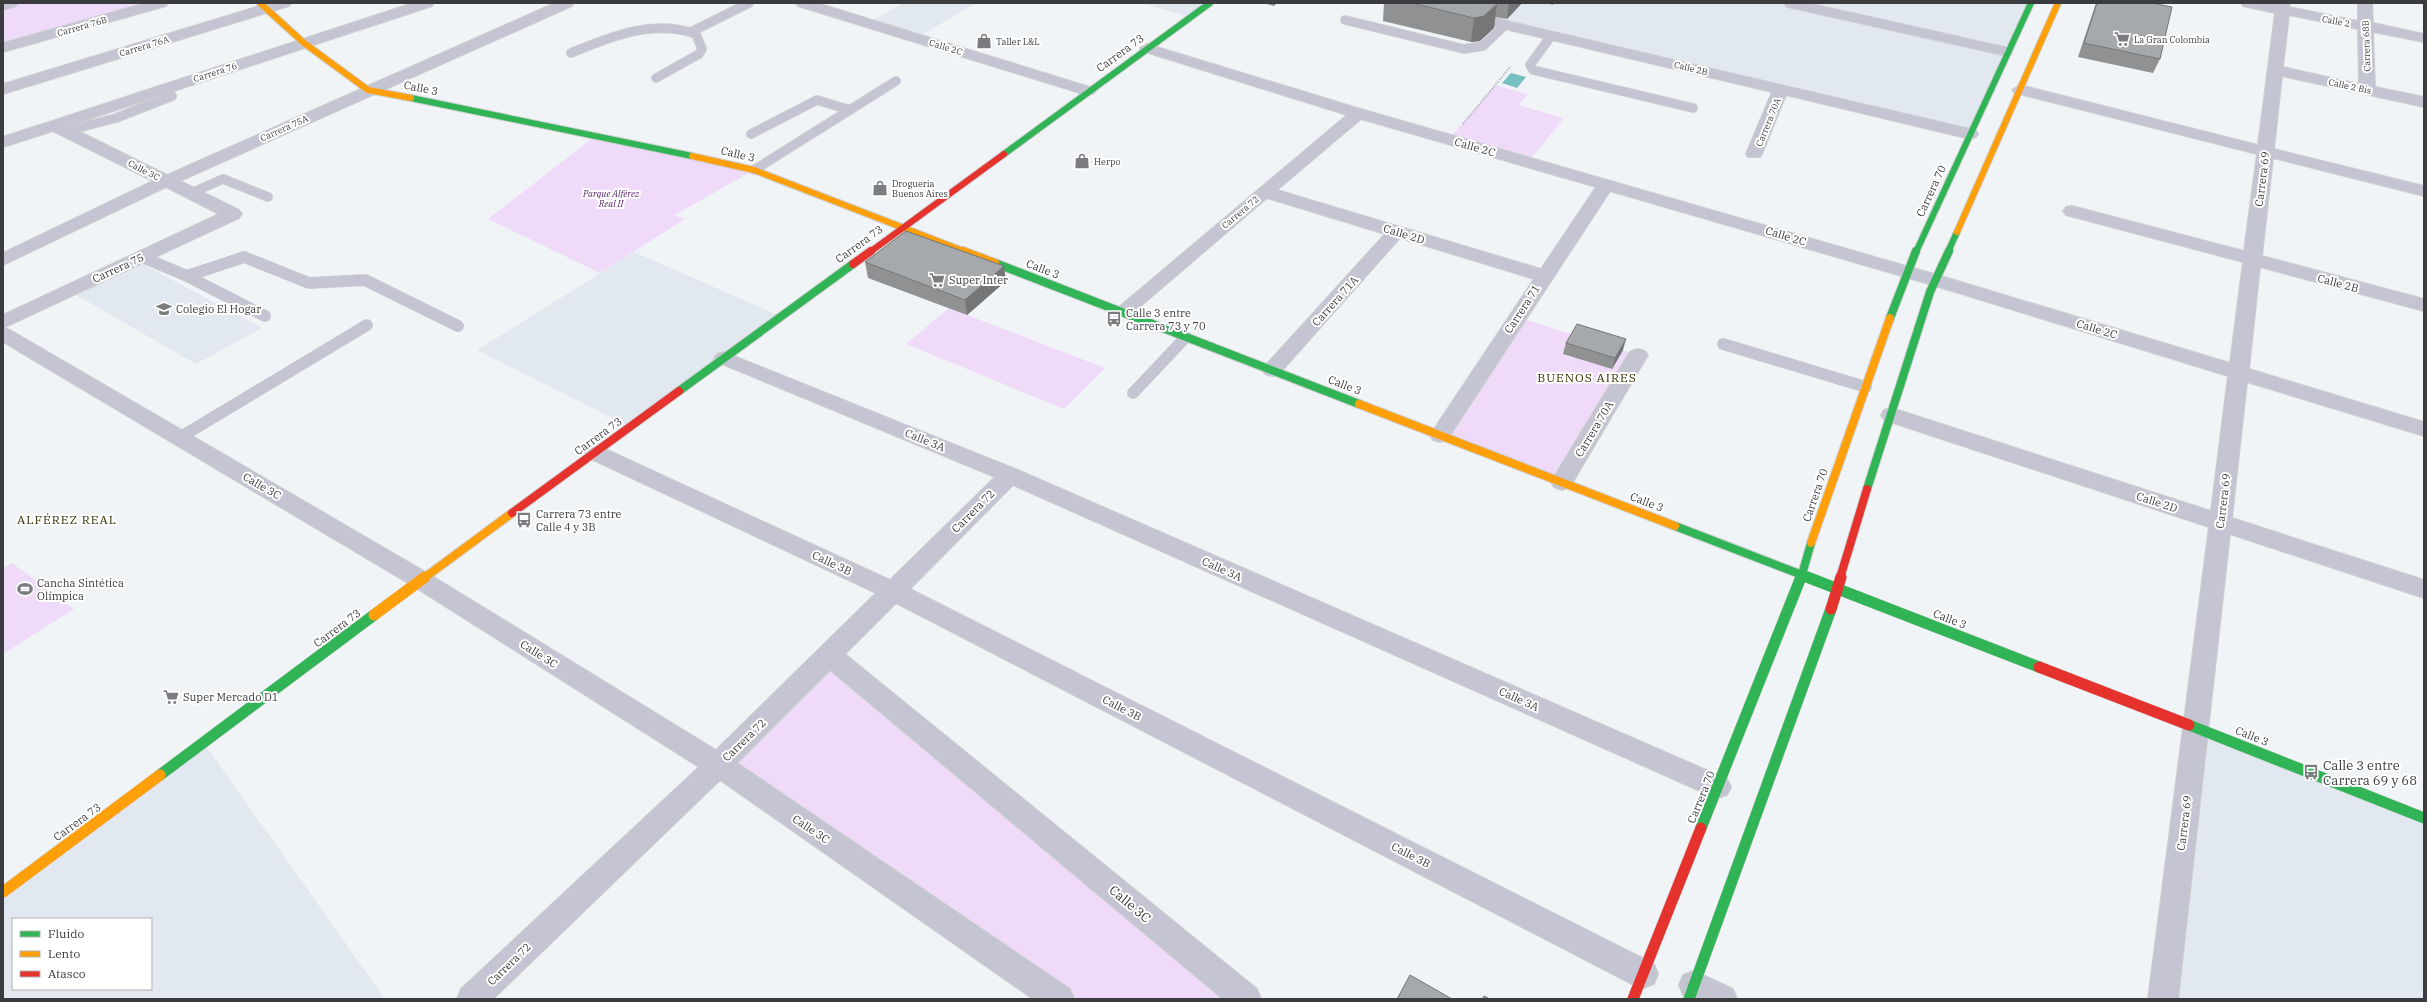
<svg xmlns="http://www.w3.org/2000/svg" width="2427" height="1002" viewBox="0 0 2427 1002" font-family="'IBM Plex Serif',serif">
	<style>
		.built { fill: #e2e8f0; fill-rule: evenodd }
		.green { fill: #efdbf9 }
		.water { fill: #76c0c1 }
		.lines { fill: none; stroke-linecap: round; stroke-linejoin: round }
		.lane-far1-casing { stroke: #cdcfd1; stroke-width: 10 }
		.lane-casing { stroke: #cdcfd1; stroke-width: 12 }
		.street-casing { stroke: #cdcfd1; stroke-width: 2 }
		.fast-far2-casing { stroke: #cdcfd1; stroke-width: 8 }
		.fast-far1-casing { stroke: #cdcfd1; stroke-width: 10 }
		.fast-casing { stroke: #cdcfd1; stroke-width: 12 }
		.slow-far2-casing { stroke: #cdcfd1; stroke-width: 8 }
		.slow-far1-casing { stroke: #cdcfd1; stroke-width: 10 }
		.slow-casing { stroke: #cdcfd1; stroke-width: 12 }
		.jam-far2-casing { stroke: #cdcfd1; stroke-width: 8 }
		.jam-far1-casing { stroke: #cdcfd1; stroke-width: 10 }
		.jam-casing { stroke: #cdcfd1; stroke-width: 12 }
		.path { stroke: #b9b9c3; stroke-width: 2; stroke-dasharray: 1.5 1.5; stroke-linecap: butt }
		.lane-far1 { stroke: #c4c4d2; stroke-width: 8 }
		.lane { stroke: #c4c4d2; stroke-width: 11 }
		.street { fill: #c4c4d2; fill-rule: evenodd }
		.fast-far2 { stroke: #30b455; stroke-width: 6 }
		.fast-far1 { stroke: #30b455; stroke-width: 8 }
		.fast { stroke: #30b455; stroke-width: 11 }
		.slow-far2 { stroke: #ff9f0a; stroke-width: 6 }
		.slow-far1 { stroke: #ff9f0a; stroke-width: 8 }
		.slow { stroke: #ff9f0a; stroke-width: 11 }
		.jam-far2 { stroke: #e5322d; stroke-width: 6 }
		.jam-far1 { stroke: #e5322d; stroke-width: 8 }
		.jam { stroke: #e5322d; stroke-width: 11 }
		.wall { fill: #8f9193 }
		.shaded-wall { fill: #747678 }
		.building { fill: #a6a9ab; stroke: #747678 }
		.labels { text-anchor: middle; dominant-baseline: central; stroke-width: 4; stroke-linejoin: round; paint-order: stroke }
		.far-street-label { font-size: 9px; fill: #3b3c3f; stroke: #fff }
		.far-poi-label { font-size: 9px; fill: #3b3c3f; stroke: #fff; text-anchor: start }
		.far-park-label { font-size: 9px; font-style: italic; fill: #511b60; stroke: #fff }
		.street-label { font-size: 11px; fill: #3b3c3f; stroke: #fff }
		.poi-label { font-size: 11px; fill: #3b3c3f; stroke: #fff; text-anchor: start }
		.neighbourhood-label { font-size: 12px; letter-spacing: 1px; fill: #342f03; stroke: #fff }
		.near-poi-label { font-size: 13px; fill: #3b3c3f; stroke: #fff; text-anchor: start }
		.near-street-label { font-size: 13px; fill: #3b3c3f; stroke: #fff }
	</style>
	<rect width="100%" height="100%" fill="#f1f4f7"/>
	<g class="built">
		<polygon points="903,3 976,3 917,38 869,23"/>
		<polygon points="1140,3 1210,3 1190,17"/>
		<polygon points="1412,3 2031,3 1970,134"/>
		<polygon points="634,252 780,316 631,427 477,350"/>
		<polygon points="135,260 262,328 196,364 69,291"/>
		<polygon points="2195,727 2424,818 2424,999 2163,999"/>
		<path d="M204,743L385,999H3V892ZM13,919H151V989H13Z"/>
	</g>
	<g class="green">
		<polygon points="11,3 161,3 3,48 3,6"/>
		<polygon points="1495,85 1528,94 1518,105 1564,118 1528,162 1449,139"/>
		<polygon points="597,135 754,170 675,215 685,219 600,273 488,219"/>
		<polygon points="949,308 967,315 1105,368 1064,409 906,344"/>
		<polygon points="1517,317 1638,355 1562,482 1440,435"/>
		<polygon points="12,563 74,609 3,654 3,568"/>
		<polygon points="830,656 1246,999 1059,999 718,765"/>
	</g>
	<polygon class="water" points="1511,73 1526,77 1517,88 1502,83"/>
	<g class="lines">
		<defs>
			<g id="lane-far1">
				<polyline points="1789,3 2008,52"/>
				<polyline points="1345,20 1464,49 1483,46 1505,25"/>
				<polyline points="691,32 749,3"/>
				<polyline points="1551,36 1530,65 1533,70 1693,108"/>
				<path d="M571,53C612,36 652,19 696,34L702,49L699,54L656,78"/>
				<polyline points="66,131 116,118 172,96"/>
				<polyline points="751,134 817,100 850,110"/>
				<polyline points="754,170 896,81"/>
				<polyline points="191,193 223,179 268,197"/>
			</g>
			<g id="lane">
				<polyline points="142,257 187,276 265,316"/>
				<polyline points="187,276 244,257 309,283 365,280 458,326"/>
				<polyline points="1723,344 1866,387"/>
				<polyline points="1133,393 1186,337"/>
				<polyline points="179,438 367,325"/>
			</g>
			<g id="street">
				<polygon points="3,3 18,3 16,6 3,10"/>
				<polygon points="146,3 168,3 166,6 3,52 3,43"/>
				<polygon points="269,3 291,3 289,6 3,94 3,84"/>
				<polygon points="413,3 434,3 432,6 68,126 167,175 555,3 574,3 572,6 180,181 239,210 242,214 239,218 3,328 3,315 219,214 166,187 3,265 3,253 153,181 53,131 3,147 3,137"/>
				<polygon points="796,3 817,3 1093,88 1096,91 1093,94 1083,94 798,6"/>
				<polygon points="1405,3 1430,3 1970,129 1976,131 1978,134 1976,137 1970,139 1786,95 1762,154 1760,157 1748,157 1746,154 1772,92 1412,7"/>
				<path d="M2241,3H2290L2289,7L2358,21V3H2372L2373,23L2424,34V42L2373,32L2375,87L2424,97V107L2282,76L2274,149L2424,186V196L2273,158L2262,256L2424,299V311L2260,267L2249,369L2424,422V436L2247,382L2232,518L2424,580V598L2230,534L2178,999H2148L2209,527L1884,420L1881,415L1884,410L1891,408L1898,410L2211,511L2228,376L1929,284L1610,191L1447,440L1440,442L1433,440L1430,435L1534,279L1400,238L1279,374L1272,376L1265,374L1262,370L1265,366L1385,234L1267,198L1129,316H1115L1113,312L1347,115L1142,51L1140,48L1147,44L1364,110L1941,276L2230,363L2243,262L2066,215L2063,211L2066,207L2072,206L2244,251L2257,154L2015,93L2012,90L2020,85L2258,145L2275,13L2243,6ZM2289,15L2358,29L2359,84L2283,67ZM1361,119L1596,187L1541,269L1277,190Z"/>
				<polygon points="3,328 10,330 429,574 716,750 876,593 589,458 585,453 589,448 596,446 603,448 890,580 995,477 717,362 714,358 717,354 724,352 1018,470 1727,779 1731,787 1727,795 1718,798 1709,795 1013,485 910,589 1654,964 1658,974 1654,984 1643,988 1632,984 896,603 845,654 1257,989 1261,999 1223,999 830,670 737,763 1070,989 1074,999 1033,999 720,780 493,999 457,999 461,989 699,767 413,586 3,342"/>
				<polygon points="1638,349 1645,351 1648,355 1570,487 1562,490 1554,487 1551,482 1554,477 1628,355 1631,351"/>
				<polygon points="1694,971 1733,989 1737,999 1691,999 1683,995 1679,985 1683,975"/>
			</g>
			<g id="fast-far2">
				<polyline points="411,98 692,156"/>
				<polyline points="1004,154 1210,3"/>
				<polyline points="1916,252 2031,3"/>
				<polyline points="1948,252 1957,232"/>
			</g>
			<g id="fast-far1">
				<polyline points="995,263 1359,404"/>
				<polyline points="1890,318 1916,251"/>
				<polyline points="679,391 853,264"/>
				<polyline points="1867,489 1930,292 1949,251"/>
				<polyline points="1675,526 1810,578"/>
				<polyline points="1801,578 1811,543"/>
			</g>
			<g id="fast">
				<polyline points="1807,577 2039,667"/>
				<polyline points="2189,725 2424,818"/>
				<polyline points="160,775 374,615"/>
				<polyline points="1701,828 1801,577"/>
				<polyline points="1689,999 1831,609"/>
			</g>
			<g id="slow-far2">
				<polyline points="260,3 304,43 368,90 411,98"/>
				<polyline points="692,156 754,170 966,252"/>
				<polyline points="1957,232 2058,3"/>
			</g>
			<g id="slow-far1">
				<polyline points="963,251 995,263"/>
				<polyline points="1359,404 1675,526"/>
				<polyline points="1811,543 1890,318"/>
				<polyline points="424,578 512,513"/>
			</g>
			<g id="slow">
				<polyline points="374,615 425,577"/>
				<polyline points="3,892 160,775"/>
			</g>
			<polyline id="jam-far2" points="870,252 1004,154"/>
			<g id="jam-far1">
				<polyline points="853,264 871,251"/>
				<polyline points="512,513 679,391"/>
				<polyline points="1840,578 1867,489"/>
			</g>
			<g id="jam">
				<polyline points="1831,609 1841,577"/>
				<polyline points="2039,667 2189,725"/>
				<polyline points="1633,999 1701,828"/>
			</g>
		</defs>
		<use href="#lane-far1" class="lane-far1-casing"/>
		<use href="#lane" class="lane-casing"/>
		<use href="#street" class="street-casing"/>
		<use href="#fast-far2" class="fast-far2-casing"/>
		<use href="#fast-far1" class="fast-far1-casing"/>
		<use href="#fast" class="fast-casing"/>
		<use href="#slow-far2" class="slow-far2-casing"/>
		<use href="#slow-far1" class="slow-far1-casing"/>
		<use href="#slow" class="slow-casing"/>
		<use href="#jam-far2" class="jam-far2-casing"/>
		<use href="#jam-far1" class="jam-far1-casing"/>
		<use href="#jam" class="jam-casing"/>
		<polyline class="path" points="1463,124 1511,66"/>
		<use href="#lane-far1" class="lane-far1"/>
		<use href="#lane" class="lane"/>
		<use href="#street" class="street"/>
		<use href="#fast-far2" class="fast-far2"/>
		<use href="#fast-far1" class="fast-far1"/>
		<use href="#fast" class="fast"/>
		<use href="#slow-far2" class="slow-far2"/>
		<use href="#slow-far1" class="slow-far1"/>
		<use href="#slow" class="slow"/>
		<use href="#jam-far2" class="jam-far2"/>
		<use href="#jam-far1" class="jam-far1"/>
		<use href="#jam" class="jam"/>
	</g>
	<g class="wall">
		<polygon points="1263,3 1277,3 1274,6"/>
		<polygon points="1384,3 1522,3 1507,19 1495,17 1494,28 1480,41 1471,42 1383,21"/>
		<polygon points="1546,3 1554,3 1553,5"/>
		<polygon points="2096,3 2152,3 2160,59 2153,73 2078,57"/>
		<polygon points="865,262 1006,281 967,315 868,278"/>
		<polygon points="1566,343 1623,350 1612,369 1563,354"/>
	</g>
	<g class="shaded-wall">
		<polygon points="1509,3 1522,3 1507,19"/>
		<polygon points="1497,4 1494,28 1480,41 1471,42 1474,18"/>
		<polygon points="1004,266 1006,281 967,315 965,300"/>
		<polygon points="1626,339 1623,350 1612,369 1615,358"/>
	</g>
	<g class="building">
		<polygon points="1412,3 1494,3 1497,4 1484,16 1474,18"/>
		<polygon points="2097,3 2152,3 2172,7 2160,59 2084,43"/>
		<polygon points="906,231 1004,266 965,300 865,262"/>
		<polygon points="1577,324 1626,339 1615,358 1566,343"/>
		<polygon points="1410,975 1452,999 1397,999"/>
		<polygon points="1484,996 1490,999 1482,999"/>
	</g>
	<defs>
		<symbol id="supermarket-bare" viewBox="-9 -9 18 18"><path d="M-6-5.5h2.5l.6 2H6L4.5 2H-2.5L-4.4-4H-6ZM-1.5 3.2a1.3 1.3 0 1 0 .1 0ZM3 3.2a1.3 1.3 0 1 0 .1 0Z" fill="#7b7c7f" stroke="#fff" stroke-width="2.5" paint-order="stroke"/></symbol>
		<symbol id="shop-bare" viewBox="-9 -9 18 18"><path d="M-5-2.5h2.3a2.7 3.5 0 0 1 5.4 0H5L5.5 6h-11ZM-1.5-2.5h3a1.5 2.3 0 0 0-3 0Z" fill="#7b7c7f" stroke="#fff" stroke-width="2.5" paint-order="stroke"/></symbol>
		<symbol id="school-bare" viewBox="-9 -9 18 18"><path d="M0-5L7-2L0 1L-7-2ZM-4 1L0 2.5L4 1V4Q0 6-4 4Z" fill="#7b7c7f" stroke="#fff" stroke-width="2.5" paint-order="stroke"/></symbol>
		<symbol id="bus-bare" viewBox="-9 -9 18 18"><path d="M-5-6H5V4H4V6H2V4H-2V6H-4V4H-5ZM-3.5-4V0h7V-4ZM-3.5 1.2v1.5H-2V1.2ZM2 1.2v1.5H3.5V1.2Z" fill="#7b7c7f" stroke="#fff" stroke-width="2.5" paint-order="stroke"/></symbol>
		<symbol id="stadium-bare" viewBox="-9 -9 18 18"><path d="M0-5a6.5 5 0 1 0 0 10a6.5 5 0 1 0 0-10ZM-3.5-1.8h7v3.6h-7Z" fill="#7b7c7f" stroke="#fff" stroke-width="2.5" paint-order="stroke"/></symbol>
	</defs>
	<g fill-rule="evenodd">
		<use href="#supermarket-bare" x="2111" y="28" width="22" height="22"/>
		<use href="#shop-bare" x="973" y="30" width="22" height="22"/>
		<use href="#shop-bare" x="1071" y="150" width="22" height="22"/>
		<use href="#shop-bare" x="869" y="177" width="22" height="22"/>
		<use href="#supermarket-bare" x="926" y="269" width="22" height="22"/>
		<use href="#school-bare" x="153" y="298" width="22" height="22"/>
		<use href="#bus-bare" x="1103" y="308" width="22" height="22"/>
		<use href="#bus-bare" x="513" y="509" width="22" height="22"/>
		<use href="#stadium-bare" x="14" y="578" width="22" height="22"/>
		<use href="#supermarket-bare" x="160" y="686" width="22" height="22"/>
		<use href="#bus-bare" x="2300" y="761" width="22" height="22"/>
	</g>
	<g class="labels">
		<g class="far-street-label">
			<text transform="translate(2336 21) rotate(11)">Calle 2</text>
			<text transform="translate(82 26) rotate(-16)">Carrera 76B</text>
			<text transform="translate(144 46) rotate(-17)">Carrera 76A</text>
			<text transform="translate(2366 46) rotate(-92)">Carrera 68B</text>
			<text transform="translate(946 47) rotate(17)">Calle 2C</text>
			<text transform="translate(1691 68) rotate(13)">Calle 2B</text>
			<text transform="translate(215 72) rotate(-18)">Carrera 76</text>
			<text transform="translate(2350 86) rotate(12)">Calle 2 Bis</text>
			<text transform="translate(1768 122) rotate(-68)">Carrera 70A</text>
			<text transform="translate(284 128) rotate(-24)">Carrera 75A</text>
			<text transform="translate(144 170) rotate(27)">Calle 3C</text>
			<text transform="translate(1240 212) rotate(-40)">Carrera 72</text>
		</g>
		<g class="far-poi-label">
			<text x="2134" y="39">La Gran Colombia</text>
			<text x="996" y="41">Taller L&amp;L</text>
			<text x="1094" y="161">Herpo</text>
			<text x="892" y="183">Drogueria<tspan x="892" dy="10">Buenos Aires</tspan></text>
		</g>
		<g class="far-park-label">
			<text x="611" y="193">Parque Alférez<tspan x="611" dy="10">Real II</tspan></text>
		</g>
		<g class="street-label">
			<text transform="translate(1120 53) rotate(-36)">Carrera 73</text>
			<text transform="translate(421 88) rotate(11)">Calle 3</text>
			<text transform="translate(1475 147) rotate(16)">Calle 2C</text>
			<text transform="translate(738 154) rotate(13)">Calle 3</text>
			<text transform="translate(2262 179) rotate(-83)">Carrera 69</text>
			<text transform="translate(1931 191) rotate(-65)">Carrera 70</text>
			<text transform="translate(1404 234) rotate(17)">Calle 2D</text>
			<text transform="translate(1786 236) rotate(17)">Calle 2C</text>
			<text transform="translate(859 244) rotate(-36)">Carrera 73</text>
			<text transform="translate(118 268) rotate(-25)">Carrera 75</text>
			<text transform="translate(1043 269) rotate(21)">Calle 3</text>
			<text transform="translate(2338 283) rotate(15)">Calle 2B</text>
			<text transform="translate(1335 301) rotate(-48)">Carrera 71A</text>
			<text transform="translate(1522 309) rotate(-57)">Carrera 71</text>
			<text transform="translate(2097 329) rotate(17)">Calle 2C</text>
			<text transform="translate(1345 385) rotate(21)">Calle 3</text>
			<text transform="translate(1594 429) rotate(-59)">Carrera 70A</text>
			<text transform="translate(598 436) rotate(-36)">Carrera 73</text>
			<text transform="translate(925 440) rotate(22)">Calle 3A</text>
			<text transform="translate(262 486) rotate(30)">Calle 3C</text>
			<text transform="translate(1815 495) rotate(-71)">Carrera 70</text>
			<text transform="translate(2223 501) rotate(-83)">Carrera 69</text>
			<text transform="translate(1647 502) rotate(21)">Calle 3</text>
			<text transform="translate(2157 502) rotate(18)">Calle 2D</text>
			<text transform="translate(973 511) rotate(-45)">Carrera 72</text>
			<text transform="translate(832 563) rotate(25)">Calle 3B</text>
			<text transform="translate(1222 569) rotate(24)">Calle 3A</text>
			<text transform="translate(1950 619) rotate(21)">Calle 3</text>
			<text transform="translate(337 628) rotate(-37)">Carrera 73</text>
			<text transform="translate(539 654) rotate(32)">Calle 3C</text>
			<text transform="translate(1519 699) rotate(24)">Calle 3A</text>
			<text transform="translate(1122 708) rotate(27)">Calle 3B</text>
			<text transform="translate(2252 736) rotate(22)">Calle 3</text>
			<text transform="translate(744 740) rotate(-44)">Carrera 72</text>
			<text transform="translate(1701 797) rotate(-68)">Carrera 70</text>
			<text transform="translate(77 822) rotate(-36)">Carrera 73</text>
			<text transform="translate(2184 823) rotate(-83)">Carrera 69</text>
			<text transform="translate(811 829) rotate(34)">Calle 3C</text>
			<text transform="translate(1411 855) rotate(27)">Calle 3B</text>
			<text transform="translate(509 964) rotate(-44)">Carrera 72</text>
		</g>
		<g class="poi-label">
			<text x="949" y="280">Super Inter</text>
			<text x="176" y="309">Colegio El Hogar</text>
			<text x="1126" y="313">Calle 3 entre<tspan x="1126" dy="13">Carrera 73 y 70</tspan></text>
			<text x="536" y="514">Carrera 73 entre<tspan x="536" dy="13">Calle 4 y 3B</tspan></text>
			<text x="37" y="583">Cancha Sintética<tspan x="37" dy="13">Olímpica</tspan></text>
			<text x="183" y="697">Super Mercado D1</text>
		</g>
		<g class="neighbourhood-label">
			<text x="1587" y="377">BUENOS AIRES</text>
			<text x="67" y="519">ALFÉREZ REAL</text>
		</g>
		<g class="near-poi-label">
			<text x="2323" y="765">Calle 3 entre<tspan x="2323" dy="15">Carrera 69 y 68</tspan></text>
		</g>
		<g class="near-street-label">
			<text transform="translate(1130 904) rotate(40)">Calle 3C</text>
		</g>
	</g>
	<rect width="2427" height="1002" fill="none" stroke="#3b3c3f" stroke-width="8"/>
	<rect x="12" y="918" width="140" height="72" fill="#ffffff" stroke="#b1b1b2"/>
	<rect x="20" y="931" width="20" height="6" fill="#30b455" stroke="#b1b1b2"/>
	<text x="48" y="938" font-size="12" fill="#3b3c3f">Fluido</text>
	<rect x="20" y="951" width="20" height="6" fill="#ff9f0a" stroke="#b1b1b2"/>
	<text x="48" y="958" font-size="12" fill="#3b3c3f">Lento</text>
	<rect x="20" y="971" width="20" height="6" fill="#e5322d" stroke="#b1b1b2"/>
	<text x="48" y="978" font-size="12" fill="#3b3c3f">Atasco</text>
</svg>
